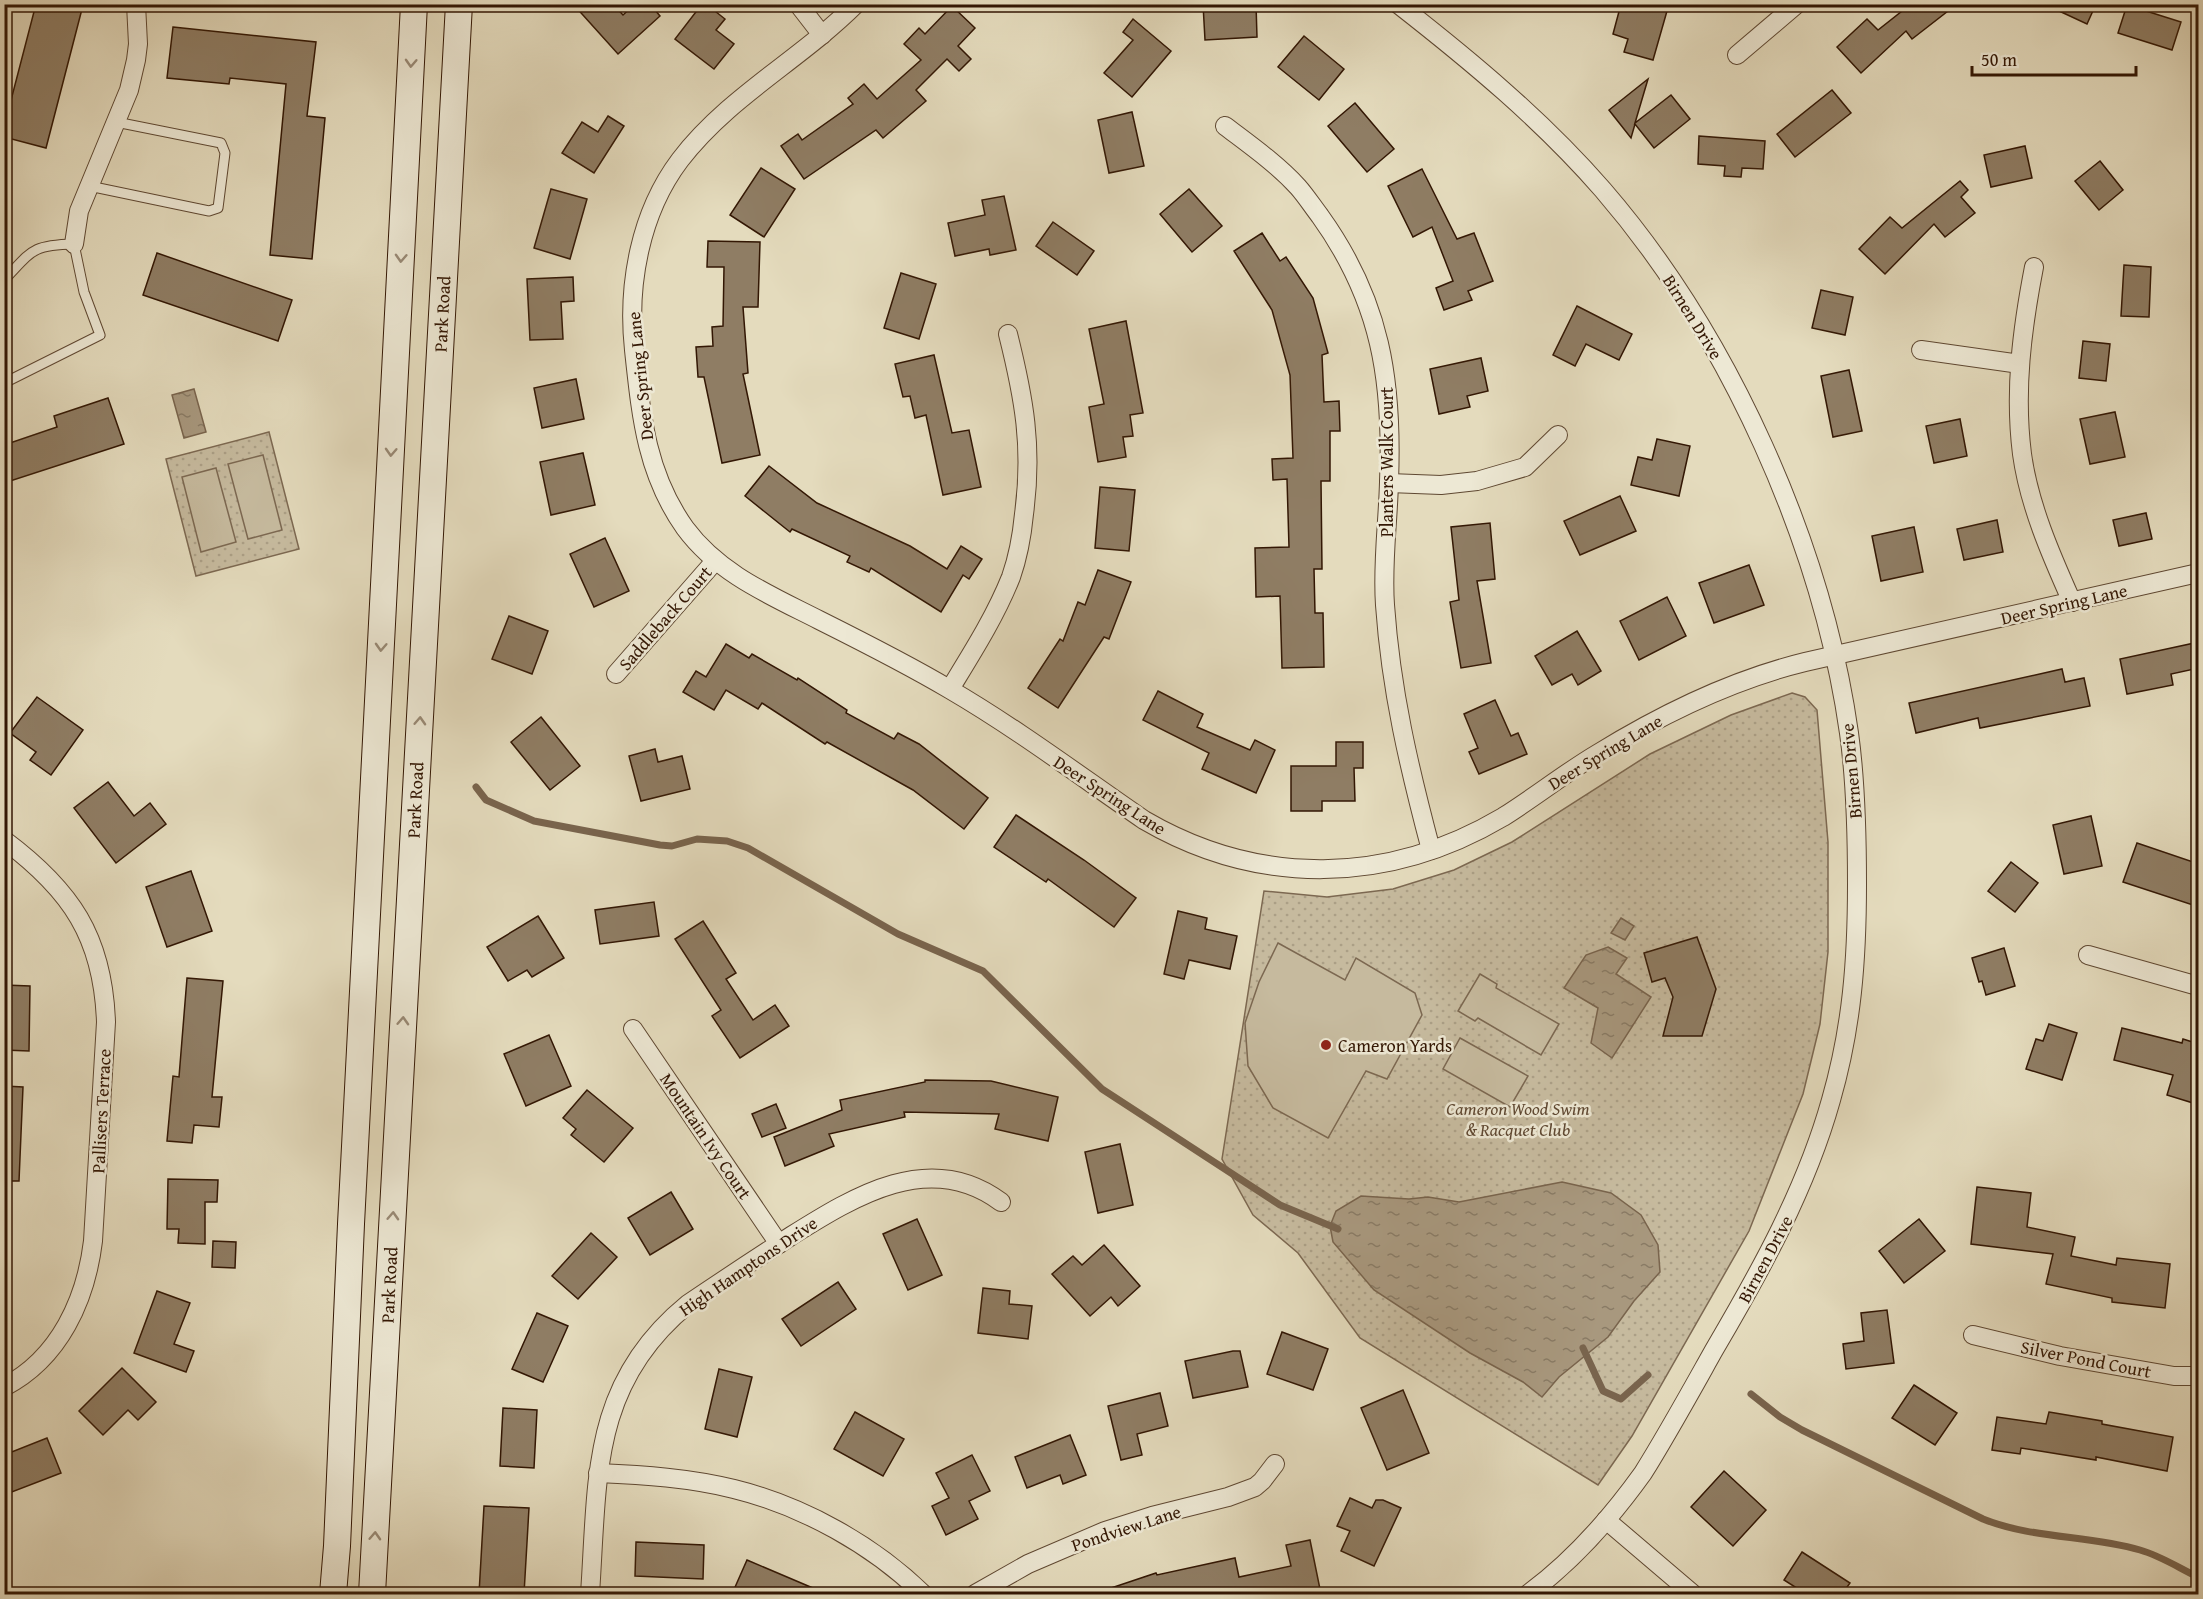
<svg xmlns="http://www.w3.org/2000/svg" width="2203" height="1599" viewBox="0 0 2203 1599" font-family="'Gentium Book Plus',serif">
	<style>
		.park { fill: url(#park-dots); stroke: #7c6851; stroke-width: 1.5 }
		.pitch { fill: #c6ba9e; stroke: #7c6851; stroke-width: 1.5 }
		.water { fill: url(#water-ripples); stroke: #79644d; stroke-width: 1.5 }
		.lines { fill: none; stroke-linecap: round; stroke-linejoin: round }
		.stream { stroke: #79644d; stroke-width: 7 }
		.building { fill: #8f7d64; stroke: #331704; stroke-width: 1.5 }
		.service-casing { stroke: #5f4832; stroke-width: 11 }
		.minor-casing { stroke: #5f4832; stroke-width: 20 }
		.secondary-casing { stroke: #331704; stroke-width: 28 }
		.service { stroke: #ede8d4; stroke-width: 9 }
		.minor { stroke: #ede8d4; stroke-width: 18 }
		.secondary { stroke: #ede8d4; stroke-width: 26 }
		.oneway { stroke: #998a76 }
		.poi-dot { fill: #8f2418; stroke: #ede8d4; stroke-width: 2 }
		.labels { text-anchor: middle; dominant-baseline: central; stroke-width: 5; stroke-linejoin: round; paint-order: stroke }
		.street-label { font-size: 18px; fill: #331704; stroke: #ede8d4 }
		.poi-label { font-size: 18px; fill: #331704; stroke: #ede8d4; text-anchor: start }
		.park-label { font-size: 18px; font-style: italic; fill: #5f4832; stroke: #ede8d4 }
	</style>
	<defs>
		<pattern id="park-dots" width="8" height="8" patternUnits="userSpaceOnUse" patternTransform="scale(1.5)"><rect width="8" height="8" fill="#c6ba9e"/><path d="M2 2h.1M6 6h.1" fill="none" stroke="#ab9f86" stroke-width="1.8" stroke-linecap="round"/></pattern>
		<pattern id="water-ripples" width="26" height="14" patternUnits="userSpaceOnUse" patternTransform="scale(1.5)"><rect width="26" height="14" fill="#a8987e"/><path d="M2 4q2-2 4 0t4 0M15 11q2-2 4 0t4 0" fill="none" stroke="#897b65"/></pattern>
	</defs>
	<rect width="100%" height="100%" fill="#e4dbbd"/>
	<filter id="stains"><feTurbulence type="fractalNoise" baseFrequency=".00333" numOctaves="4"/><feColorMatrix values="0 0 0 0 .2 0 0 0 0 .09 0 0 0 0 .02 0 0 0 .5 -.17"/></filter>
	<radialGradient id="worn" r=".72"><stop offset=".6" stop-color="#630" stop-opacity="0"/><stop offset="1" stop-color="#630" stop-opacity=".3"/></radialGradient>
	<g class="park">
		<polygon points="269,432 299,549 196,576 166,459"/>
		<polygon points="1792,693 1805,697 1817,710 1828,842 1828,952 1820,1024 1803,1094 1749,1231 1632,1436 1598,1485 1360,1338 1298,1253 1253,1215 1222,1159 1264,891 1327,897 1393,889 1454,870 1512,842 1650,754 1731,715"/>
	</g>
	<g class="pitch">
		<polygon points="263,455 282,530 248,539 228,464"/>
		<polygon points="216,468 236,542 201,552 182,477"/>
		<polygon points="1278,943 1345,980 1356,958 1415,993 1422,1015 1387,1079 1366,1071 1328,1138 1273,1108 1248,1066 1245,1023 1259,982"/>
		<polygon points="1480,974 1497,984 1496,988 1559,1024 1541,1055 1478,1018 1475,1021 1458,1011"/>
		<polygon points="1460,1038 1528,1076 1510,1107 1443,1069"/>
	</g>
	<g class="water">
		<polygon points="194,389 206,432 184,438 172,395"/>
		<polygon points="1621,918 1634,926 1625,940 1611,933"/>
		<polygon points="1608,947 1627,958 1616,974 1651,997 1612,1058 1591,1043 1598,1008 1564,988 1586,955"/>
		<polygon points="1562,1182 1611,1193 1641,1215 1658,1245 1660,1272 1634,1301 1608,1337 1559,1377 1542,1397 1523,1382 1470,1353 1374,1290 1333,1242 1330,1226 1336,1211 1361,1196 1409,1199 1428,1197 1459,1202"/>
	</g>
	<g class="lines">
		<g class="stream">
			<polyline points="476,787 486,800 534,821 660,845 672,846 697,839 727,841 748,848 898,934 983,971 1102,1089 1280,1205 1338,1229"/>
			<polyline points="1583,1348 1603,1391 1621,1399 1648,1375"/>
			<path d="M1751,1394L1780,1417L1802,1430L1983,1519C2033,1539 2088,1535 2140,1550C2161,1556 2179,1568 2198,1577"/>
		</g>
	</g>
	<g class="building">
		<polygon points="36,4 64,4 82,9 46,148 4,137 4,127"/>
		<polygon points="573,4 613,4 623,15 635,4 650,4 660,16 618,54"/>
		<polygon points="702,4 706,4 725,19 716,30 734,44 714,69 675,39"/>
		<polygon points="1203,4 1256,4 1257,37 1205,40"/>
		<polygon points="1621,4 1669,4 1653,60 1624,52 1628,39 1613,34"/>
		<polygon points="1911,4 1957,4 1912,39 1906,31 1861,73 1837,47 1867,19 1878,30"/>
		<polygon points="2044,4 2096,4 2087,24"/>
		<polygon points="2127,5 2181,22 2172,50 2118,33"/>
		<polygon points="952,6 975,28 958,46 971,59 959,71 947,59 916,90 926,101 883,138 876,130 804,179 781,146 798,134 802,140 853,104 848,98 864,84 877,99 921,60 904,44 919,28 925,34"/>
		<polygon points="1133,19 1171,51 1132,97 1104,73 1133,40 1123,32"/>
		<polygon points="173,27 316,42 307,116 325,118 312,259 270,255 286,84 230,78 229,84 167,78"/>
		<polygon points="1304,36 1344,69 1319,100 1278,67"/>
		<polygon points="1648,79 1635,123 1671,95 1690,119 1654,148 1635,124 1631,138 1609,110"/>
		<polygon points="1832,90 1851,113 1795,157 1777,134"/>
		<polygon points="1355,103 1394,149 1367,172 1328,126"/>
		<polygon points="1132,112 1144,166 1109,173 1098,120"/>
		<polygon points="608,116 624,126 594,173 562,153 582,122 598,132"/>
		<polygon points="1699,136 1765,141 1763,169 1742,168 1741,177 1724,176 1725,166 1698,164"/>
		<polygon points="2025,146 2032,178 1991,187 1984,155"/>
		<polygon points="2100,161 2123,190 2099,210 2075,181"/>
		<polygon points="761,168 795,189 764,237 730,215"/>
		<polygon points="1422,169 1457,239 1474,233 1493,281 1468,291 1472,300 1444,310 1436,288 1453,281 1432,227 1413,237 1388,186"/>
		<polygon points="1960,181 1968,190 1961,197 1975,213 1945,237 1934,224 1885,274 1859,249 1890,217 1902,228"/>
		<polygon points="551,189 587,199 570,259 534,248"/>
		<polygon points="1189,189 1222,226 1192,252 1160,214"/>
		<polygon points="1004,196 1016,250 990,255 989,249 955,256 948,223 985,215 982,200"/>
		<polygon points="1053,222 1094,251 1077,275 1036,246"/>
		<polygon points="1262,233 1280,261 1286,257 1313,298 1328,353 1322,355 1324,402 1339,401 1340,431 1330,431 1330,481 1321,481 1322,569 1314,569 1315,613 1323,613 1324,667 1282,668 1280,596 1256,597 1255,548 1289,547 1287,479 1273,480 1272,459 1293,458 1290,375 1272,310 1234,251"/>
		<polygon points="708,241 760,242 758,307 743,307 748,373 743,374 760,455 722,463 704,377 698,377 696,347 713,346 712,327 723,326 724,267 707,267"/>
		<polygon points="157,253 292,300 278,341 143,295"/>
		<polygon points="2124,265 2151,267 2149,317 2121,316"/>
		<polygon points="901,273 936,284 919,339 884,328"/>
		<polygon points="573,277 574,301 561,302 563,339 530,340 527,279"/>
		<polygon points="1821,290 1853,297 1845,335 1812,328"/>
		<polygon points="1577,306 1632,334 1619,360 1586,344 1575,366 1553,355"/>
		<polygon points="1126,321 1143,413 1130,415 1133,436 1123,437 1126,457 1098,462 1089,407 1104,404 1089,329"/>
		<polygon points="2083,341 2110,344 2106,381 2079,378"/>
		<polygon points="934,355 952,433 969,430 981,487 943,495 926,415 915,418 910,396 903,397 895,364"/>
		<polygon points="1481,358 1488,391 1467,396 1470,407 1439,414 1430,369"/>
		<polygon points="1849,370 1862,431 1833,437 1821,376"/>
		<polygon points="576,379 584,419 542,428 534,388"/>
		<polygon points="108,398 124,444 4,483 4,445 57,427 54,416"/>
		<polygon points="2115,412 2125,457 2090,464 2080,419"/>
		<polygon points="1960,419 1967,456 1934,463 1926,426"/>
		<polygon points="1657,439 1690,446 1679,496 1631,485 1638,457 1652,460"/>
		<polygon points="583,453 595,505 551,515 540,462"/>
		<polygon points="769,466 817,503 910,546 947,569 961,546 982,559 969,579 963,575 941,612 871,568 869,572 847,562 850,556 792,529 790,532 745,496"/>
		<polygon points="1100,487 1135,490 1129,551 1095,548"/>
		<polygon points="1620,496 1636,531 1580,555 1564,521"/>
		<polygon points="2146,513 2152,539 2119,546 2113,520"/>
		<polygon points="1997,520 2003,552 1964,560 1957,529"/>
		<polygon points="1490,523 1495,579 1477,581 1491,663 1461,668 1450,602 1459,600 1451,527"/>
		<polygon points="1914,527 1923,572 1881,581 1872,536"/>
		<polygon points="605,538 629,591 594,607 570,554"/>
		<polygon points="1749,565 1764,605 1714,623 1699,583"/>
		<polygon points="1098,570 1131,582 1109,639 1104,637 1058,708 1028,688 1060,639 1063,641 1078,602 1085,605"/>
		<polygon points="1667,597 1686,636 1639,660 1620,621"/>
		<polygon points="509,616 548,631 532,674 492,659"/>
		<polygon points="1577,631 1601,671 1578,685 1572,674 1552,685 1535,656"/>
		<polygon points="2199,642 2199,668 2171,674 2173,685 2127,694 2120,659"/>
		<polygon points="726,644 749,658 752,654 797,680 798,678 847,710 846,713 894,739 898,733 919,744 988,798 964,829 913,790 827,742 825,744 762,703 758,709 726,690 714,710 683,692 696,671 706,677"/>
		<polygon points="2062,669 2065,682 2084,678 2090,706 1980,728 1978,718 1916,733 1909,703"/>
		<polygon points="1158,691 1203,714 1197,727 1250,750 1255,740 1275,750 1256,793 1202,769 1209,753 1143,720"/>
		<polygon points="37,697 83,730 51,775 30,760 36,752 10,733"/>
		<polygon points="1495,700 1511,736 1518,733 1527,754 1479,774 1469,752 1478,748 1464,714"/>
		<polygon points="541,717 580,766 550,790 511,742"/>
		<polygon points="1336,742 1363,742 1363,768 1354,768 1355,801 1322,801 1322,811 1291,811 1291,766 1336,766"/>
		<polygon points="655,749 658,762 682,756 690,789 641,801 629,756"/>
		<polygon points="108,782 134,816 150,803 166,824 116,863 74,808"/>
		<polygon points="1016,815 1084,860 1136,898 1114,927 1048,879 1046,882 994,847"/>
		<polygon points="2091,816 2102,866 2064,874 2053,825"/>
		<polygon points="2137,843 2199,864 2199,907 2123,882"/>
		<polygon points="2011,862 2038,883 2015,912 1988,891"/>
		<polygon points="191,871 212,931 167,947 146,887"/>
		<polygon points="654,902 659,936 600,944 595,910"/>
		<polygon points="1178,911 1207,918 1205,929 1237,936 1230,969 1189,960 1184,979 1164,974"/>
		<polygon points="538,916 564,958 532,977 527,970 508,981 487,947"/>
		<polygon points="703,921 736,973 726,979 753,1020 775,1005 789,1026 740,1058 712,1016 721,1010 675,939"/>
		<polygon points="1697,937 1716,989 1702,1036 1663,1036 1673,997 1665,978 1652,982 1644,953"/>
		<polygon points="2004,948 2015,986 1986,995 1982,981 1979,982 1972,958"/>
		<polygon points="187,978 223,981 212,1097 222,1097 219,1127 194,1125 192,1143 167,1141 173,1076 179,1077"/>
		<polygon points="4,985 30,986 29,1051 4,1050"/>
		<polygon points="2049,1024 2077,1033 2062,1080 2026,1069 2036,1039 2043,1041"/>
		<polygon points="2122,1028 2182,1043 2183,1039 2199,1044 2199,1086 2193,1103 2167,1095 2173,1075 2114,1060"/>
		<polygon points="549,1035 571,1086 526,1106 504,1054"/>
		<polygon points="925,1080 991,1081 1058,1097 1048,1141 995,1129 999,1114 904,1112 905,1117 829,1134 834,1146 785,1166 774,1137 842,1110 840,1100 925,1082"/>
		<polygon points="4,1086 23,1087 19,1181 4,1181"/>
		<polygon points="587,1090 633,1128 604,1162 571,1135 576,1129 563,1118"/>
		<polygon points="776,1104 786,1128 762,1137 752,1114"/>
		<polygon points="1120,1144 1133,1205 1098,1213 1085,1152"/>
		<polygon points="168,1179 218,1180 217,1202 205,1202 205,1244 178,1243 179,1229 167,1229"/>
		<polygon points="1977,1187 2031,1193 2027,1227 2075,1237 2071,1256 2116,1265 2117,1258 2170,1264 2165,1308 2112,1302 2112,1298 2046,1284 2053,1254 1971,1244"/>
		<polygon points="671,1192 693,1229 650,1255 628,1218"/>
		<polygon points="917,1219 942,1275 908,1290 883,1234"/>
		<polygon points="1919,1219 1945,1251 1904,1283 1879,1251"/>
		<polygon points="591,1233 617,1257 578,1299 552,1276"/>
		<polygon points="213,1241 236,1242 235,1268 212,1267"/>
		<polygon points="1104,1245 1140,1286 1118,1306 1111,1297 1090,1316 1052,1274 1073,1256 1082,1265"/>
		<polygon points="838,1282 856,1309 801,1346 782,1319"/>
		<polygon points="983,1288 1010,1291 1009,1304 1032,1306 1028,1339 978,1333"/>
		<polygon points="157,1291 190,1303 174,1344 194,1351 186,1372 134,1353"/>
		<polygon points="1887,1310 1894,1363 1846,1369 1843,1344 1864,1341 1861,1313"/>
		<polygon points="537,1313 568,1326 543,1382 512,1369"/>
		<polygon points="1282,1332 1328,1349 1313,1390 1267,1374"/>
		<polygon points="1233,1351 1240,1351 1248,1387 1193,1398 1185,1361"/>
		<polygon points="122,1368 156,1402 138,1420 128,1410 103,1435 79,1411"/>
		<polygon points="719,1369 752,1377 737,1437 705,1429"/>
		<polygon points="1914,1385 1957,1413 1935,1445 1892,1418"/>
		<polygon points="1403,1390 1429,1453 1387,1470 1361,1408"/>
		<polygon points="1160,1393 1168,1426 1137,1434 1142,1455 1121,1460 1108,1406"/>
		<polygon points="503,1408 537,1410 534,1468 500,1466"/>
		<polygon points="855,1412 904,1439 883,1476 834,1449"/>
		<polygon points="2049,1412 2102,1421 2102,1424 2173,1437 2167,1471 2096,1457 2096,1460 2021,1448 2020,1454 1992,1450 1997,1417 2046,1424"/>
		<polygon points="1070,1435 1086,1475 1063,1484 1060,1475 1027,1488 1015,1457"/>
		<polygon points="47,1438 61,1473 4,1495 4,1455"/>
		<polygon points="972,1455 990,1491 969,1501 978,1519 946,1535 932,1506 949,1498 936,1473"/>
		<polygon points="1724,1471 1766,1510 1733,1546 1691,1507"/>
		<polygon points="1350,1498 1372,1508 1376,1500 1383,1500 1401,1508 1374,1566 1341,1551 1350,1531 1337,1526"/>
		<polygon points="484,1506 529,1508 524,1594 479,1594"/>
		<polygon points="1310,1540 1321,1594 1265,1594 1264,1590 1243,1594 1102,1594 1102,1591 1156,1573 1157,1575 1235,1558 1239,1577 1291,1566 1286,1545"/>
		<polygon points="636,1542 704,1545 703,1579 635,1576"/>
		<polygon points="1802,1552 1850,1583 1842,1594 1806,1594 1784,1580"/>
		<polygon points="747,1560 827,1594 732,1594"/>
	</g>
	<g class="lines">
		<defs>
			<g id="service">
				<polyline points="89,186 209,211 218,208 225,153 221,143 116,122"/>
				<path d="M4,280C32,251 31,245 74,244L84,292L100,335L4,383"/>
			</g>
			<g id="minor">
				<polyline points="798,4 822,35"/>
				<path d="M856,4C800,60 728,97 680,160C640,213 627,285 634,350C641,415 646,473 685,528C719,574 770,595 819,620C863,642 907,664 949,689C1016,728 1080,776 1144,820C1259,887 1388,885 1503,817C1535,797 1565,773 1597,754C1662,714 1731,680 1805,662L2198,573"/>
				<path d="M1398,4C1471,61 1542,120 1603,190C1729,336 1822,543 1849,733C1856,783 1857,834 1857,884C1857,960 1852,1027 1831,1100C1806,1189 1761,1270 1714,1350C1691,1391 1668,1433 1643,1473C1610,1519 1573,1561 1528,1594"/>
				<polyline points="1737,55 1797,4"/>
				<path d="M1225,126C1250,145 1277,164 1298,187C1306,196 1313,207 1320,216C1381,301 1393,381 1389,482C1388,523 1382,564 1385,605C1391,691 1409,767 1431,850"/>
				<polyline points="74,244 79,211 129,90 136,60 138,44 136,4"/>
				<path d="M2034,267C2022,329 2014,391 2022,454C2029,505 2051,555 2072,602"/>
				<polyline points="1921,350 2020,364"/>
				<polyline points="1389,483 1441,485 1477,481 1525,467 1558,435"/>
				<polyline points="616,674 715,561"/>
				<path d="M950,689C972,653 995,617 1011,577C1018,557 1022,535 1024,514C1033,447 1024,398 1008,334"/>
				<path d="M4,840C71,890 103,937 106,1022L93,1241C86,1299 60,1358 4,1387"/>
				<polyline points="2088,955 2198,986"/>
				<polyline points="633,1029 779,1244"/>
				<polyline points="1973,1335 2060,1356 2174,1376 2198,1376"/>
				<path d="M598,1473C644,1475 690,1478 734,1489C803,1506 873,1545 923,1594"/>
				<polyline points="1606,1520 1693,1594"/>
				<path d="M590,1594C598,1479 590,1384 688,1304C722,1281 757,1258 791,1236C855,1196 930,1149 1001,1202"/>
				<polyline points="975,1594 1028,1564 1105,1531 1152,1516 1228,1497 1255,1487 1262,1481 1275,1464"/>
			</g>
			<g id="secondary">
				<polyline points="333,1594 337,1546 351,1224 414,4"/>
				<polyline points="372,1594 459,4"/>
			</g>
		</defs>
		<use href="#service" class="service-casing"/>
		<use href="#minor" class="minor-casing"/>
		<use href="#secondary" class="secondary-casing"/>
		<use href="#service" class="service"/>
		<use href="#minor" class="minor"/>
		<use href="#secondary" class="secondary"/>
	</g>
	<defs><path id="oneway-chevron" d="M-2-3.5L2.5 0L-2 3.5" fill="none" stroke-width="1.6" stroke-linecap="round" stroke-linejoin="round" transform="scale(1.5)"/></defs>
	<g class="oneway">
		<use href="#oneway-chevron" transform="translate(411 63) rotate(93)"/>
		<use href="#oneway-chevron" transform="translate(401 258) rotate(93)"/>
		<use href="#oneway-chevron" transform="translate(391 452) rotate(93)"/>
		<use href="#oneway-chevron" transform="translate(381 647) rotate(93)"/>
		<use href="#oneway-chevron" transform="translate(420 721) rotate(-87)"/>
		<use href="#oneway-chevron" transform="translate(403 1021) rotate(-87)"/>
		<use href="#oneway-chevron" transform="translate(393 1216) rotate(-87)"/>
		<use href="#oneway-chevron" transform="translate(375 1536) rotate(-87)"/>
	</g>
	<circle class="poi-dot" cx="1326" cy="1045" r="6"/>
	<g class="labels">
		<g class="street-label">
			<text transform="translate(442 314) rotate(-87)">Park Road</text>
			<text transform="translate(1693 317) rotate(58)">Birnen Drive</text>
			<text transform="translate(640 376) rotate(-96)">Deer Spring Lane</text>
			<text transform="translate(1386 462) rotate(-90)">Planters Walk Court</text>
			<text transform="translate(2064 604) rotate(-13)">Deer Spring Lane</text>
			<text transform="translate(665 618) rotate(-49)">Saddleback Court</text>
			<text transform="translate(1605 752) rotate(-31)">Deer Spring Lane</text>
			<text transform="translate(1851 771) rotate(-95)">Birnen Drive</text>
			<text transform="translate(1110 795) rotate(33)">Deer Spring Lane</text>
			<text transform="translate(415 800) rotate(-87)">Park Road</text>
			<text transform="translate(101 1111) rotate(-87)">Pallisers Terrace</text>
			<text transform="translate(706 1136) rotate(56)">Mountain Ivy Court</text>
			<text transform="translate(1765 1259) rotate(-62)">Birnen Drive</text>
			<text transform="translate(748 1266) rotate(-34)">High Hamptons Drive</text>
			<text transform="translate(389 1285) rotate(-87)">Park Road</text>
			<text transform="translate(2086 1359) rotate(11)">Silver Pond Court</text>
			<text transform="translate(1126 1528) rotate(-18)">Pondview Lane</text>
		</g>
		<g class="poi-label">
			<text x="1338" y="1045">Cameron Yards</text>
		</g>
		<g class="park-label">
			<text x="1518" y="1108">Cameron Wood Swim<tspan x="1518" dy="21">&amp; Racquet Club</tspan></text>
		</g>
	</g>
	<rect width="2203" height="1599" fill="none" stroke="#e4dbbd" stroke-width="24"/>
	<rect x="6" y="6" width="2191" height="1587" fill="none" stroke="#331704" stroke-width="3"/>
	<rect x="12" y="12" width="2179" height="1575" fill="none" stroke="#331704" stroke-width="1.5"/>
	<path d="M1972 66v9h164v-9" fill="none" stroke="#331704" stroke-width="3"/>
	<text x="1981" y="66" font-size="18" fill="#331704" stroke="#ede8d4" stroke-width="4.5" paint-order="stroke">50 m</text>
	<rect width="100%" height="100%" filter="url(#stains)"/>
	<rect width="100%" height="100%" fill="url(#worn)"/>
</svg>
